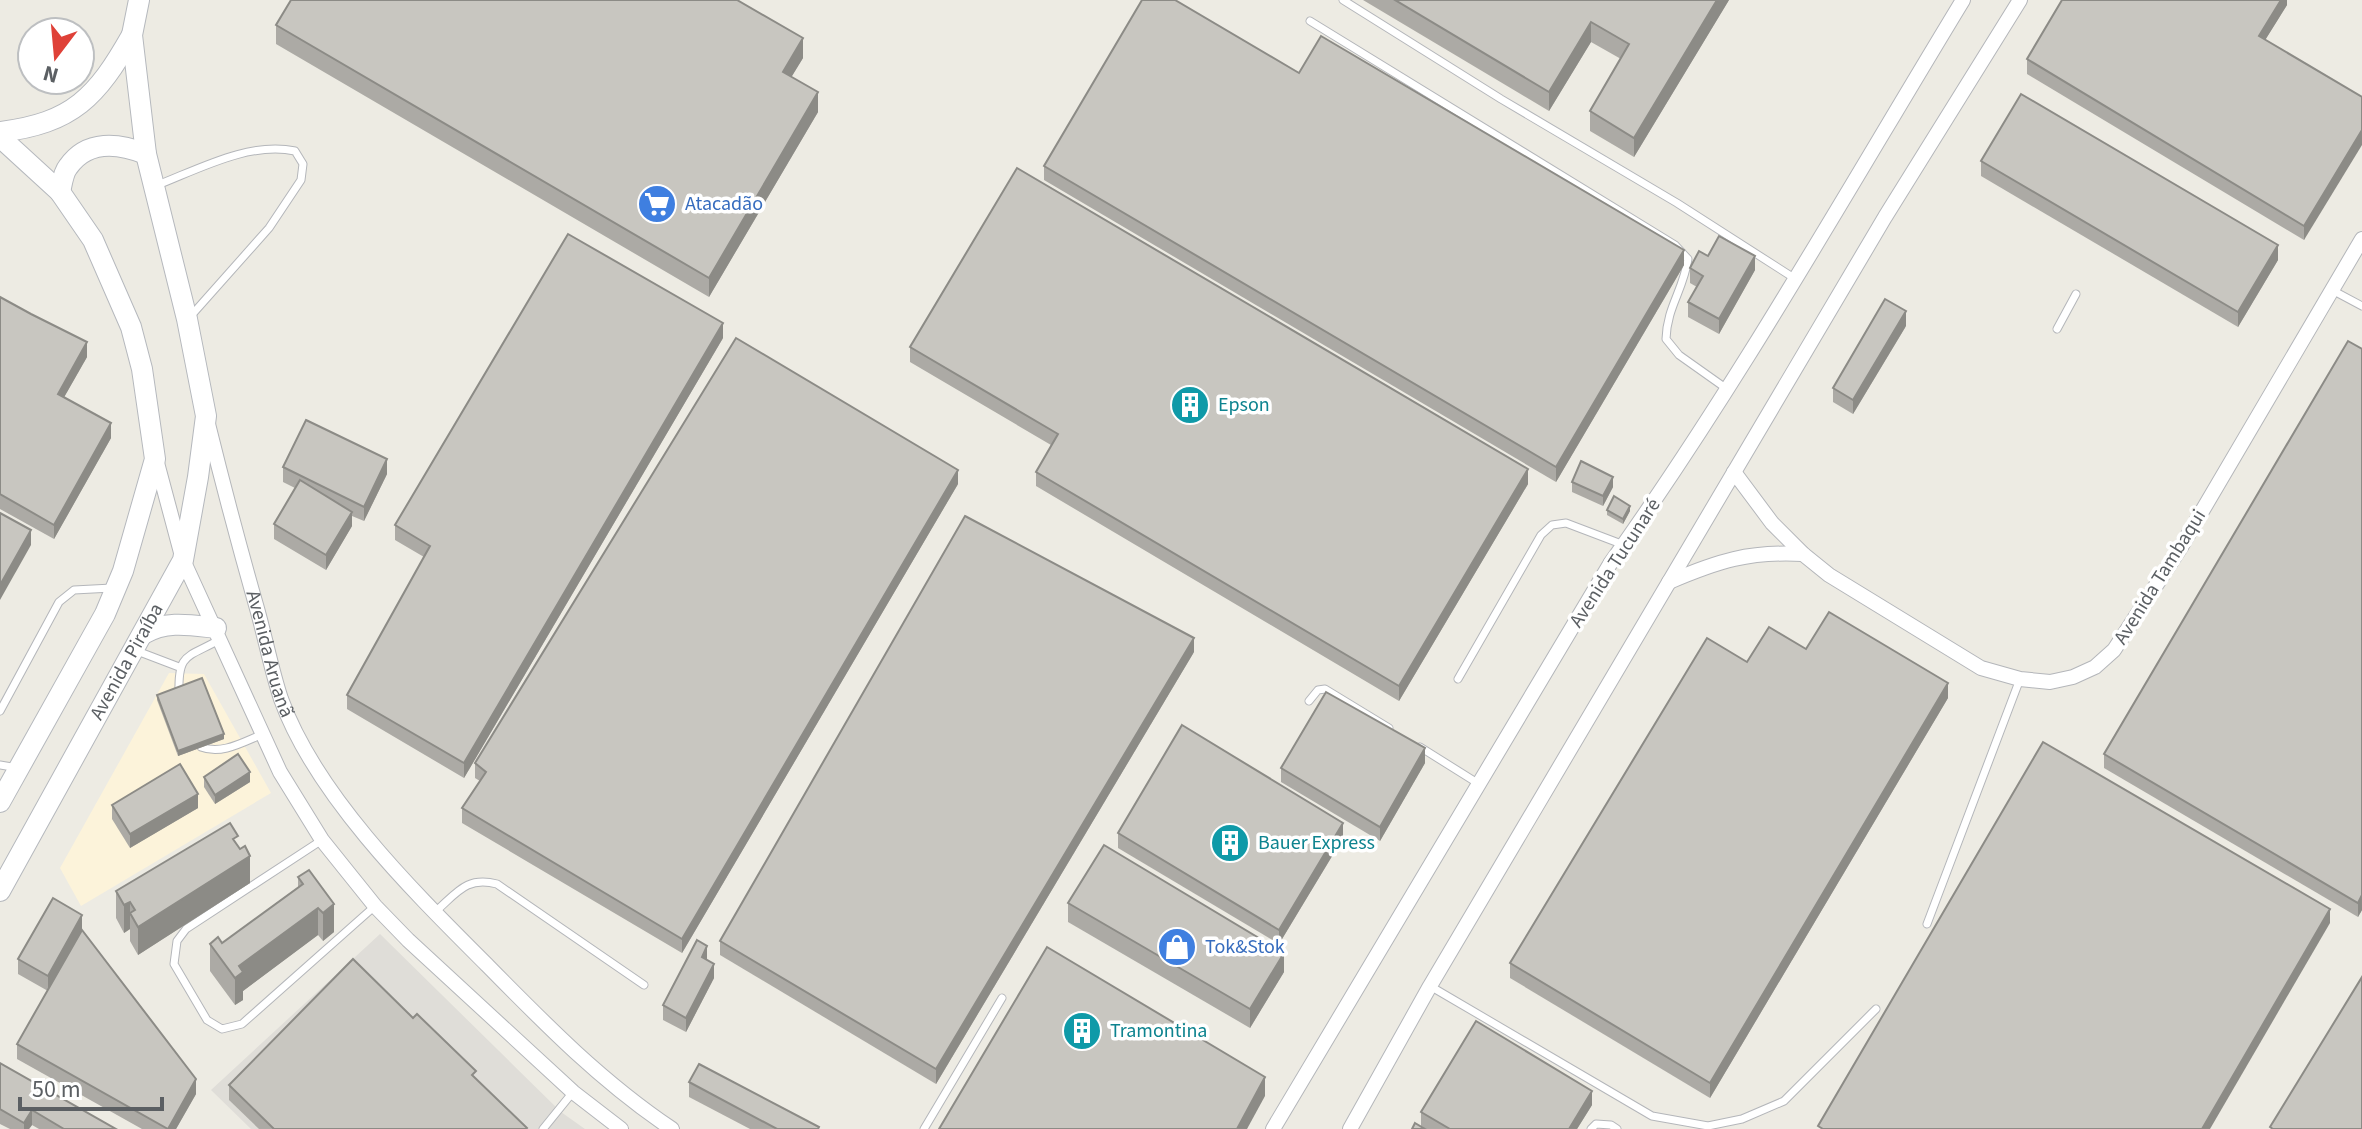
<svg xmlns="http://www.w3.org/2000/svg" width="2362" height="1129" viewBox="0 0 2362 1129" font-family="'Source Sans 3',sans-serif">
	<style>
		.commercial { fill: #fcf3da }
		.industrial { fill: #dfddd8 }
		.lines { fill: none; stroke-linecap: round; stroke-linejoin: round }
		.lane-casing { stroke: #b4b6ba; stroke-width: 9 }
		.street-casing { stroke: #b4b6ba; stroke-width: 16 }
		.secondary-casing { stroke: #b5b8bd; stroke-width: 22 }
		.lane { stroke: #fff; stroke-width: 7 }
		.street { stroke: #fff; stroke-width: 14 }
		.secondary { stroke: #fff; stroke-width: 20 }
		.wall { fill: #acaaa5 }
		.shaded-wall { fill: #8c8b86 }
		.building { fill: #c8c6c0; stroke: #8c8b86; stroke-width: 2 }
		.labels { text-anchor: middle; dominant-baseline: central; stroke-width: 7; stroke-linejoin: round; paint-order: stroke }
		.shop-label { font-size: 20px; fill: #366cbe; stroke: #fff; text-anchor: start }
		.culture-label { font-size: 20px; fill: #0d838f; stroke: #fff; text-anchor: start }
		.street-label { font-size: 20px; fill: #5b5f63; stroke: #fff }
	</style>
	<rect width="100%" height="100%" fill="#edebe3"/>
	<polygon class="commercial" points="169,673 204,674 271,793 81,906 60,868"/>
	<polygon class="industrial" points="380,934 561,1112 585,1129 251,1129 211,1090"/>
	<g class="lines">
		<defs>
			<g id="lane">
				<polyline points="1343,0 1501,99 1677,203 1794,278"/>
				<path d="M1310,21L1675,245L1688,259C1683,291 1667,307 1666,339L1679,355L1727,389"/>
				<path d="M155,186C197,170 249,141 295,151L303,164L301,180L269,228L189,318"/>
				<polyline points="2332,290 2362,306"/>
				<polyline points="2057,329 2076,294"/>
				<polyline points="137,651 179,667"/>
				<polyline points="1458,679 1541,535 1552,525 1566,523 1624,545"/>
				<path d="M179,692C178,653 187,658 219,640"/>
				<polyline points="1309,701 1318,690 1325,689 1389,728"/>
				<polyline points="0,711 59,602 74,590 112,588"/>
				<path d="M201,747C222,755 243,742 263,734"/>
				<polyline points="1420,747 1479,784"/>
				<polyline points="0,765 18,768"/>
				<polyline points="322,840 186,929 177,941 174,964 207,1020 222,1029 242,1024 375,906"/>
				<path d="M435,912C457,893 466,876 497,884L644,985"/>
				<polyline points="1927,924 2020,679"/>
				<polyline points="1430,986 1652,1116 1708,1126 1742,1119 1784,1101 1876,1009"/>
				<polyline points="543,1129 573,1092"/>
				<polyline points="924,1129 1002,998"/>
				<polyline points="1591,1129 1596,1124 1611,1125 1617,1129"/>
			</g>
			<g id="street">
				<path id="s1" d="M208,424C223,485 239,545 256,605C265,636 271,669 281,699C316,796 415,893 487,965C546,1025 602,1082 672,1129"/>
				<polyline points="156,459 183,560 280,772 322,840 375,906 408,940 573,1092 621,1129"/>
				<polyline points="1734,472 1772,523 1803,554 1829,575 1981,668 2020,679 2050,682 2073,677 2095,667 2114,650 2181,547 2362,239"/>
				<path d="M1669,582C1718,561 1749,551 1803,554"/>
				<path d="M1273,1129L1610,564C1739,383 1848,189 1963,0"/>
				<polyline points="1350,1129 1430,986 1885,217 2020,0"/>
			</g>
			<g id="secondary">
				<path d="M0,132C73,123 97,97 132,35"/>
				<polyline points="0,137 60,192 93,240 131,327 142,369 155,459 123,571 105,614 0,802"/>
				<path d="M60,192C62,184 63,173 68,167C87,139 119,143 146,154"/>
				<path d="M143,634C167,620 190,625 216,628"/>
				<path id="s2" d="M0,891L183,560L198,477L206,416L187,319L146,154L132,35L139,0"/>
			</g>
		</defs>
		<use href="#lane" class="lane-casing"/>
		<use href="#street" class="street-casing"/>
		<use href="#secondary" class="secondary-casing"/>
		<use href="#lane" class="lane"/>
		<use href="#street" class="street"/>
		<use href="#secondary" class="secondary"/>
	</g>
	<g class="wall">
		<polygon points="1363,0 1729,0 1634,157 1590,131 1590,111 1621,59 1591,42 1549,111"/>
		<polygon points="2287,0 2287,5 2265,40 2362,97 2304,240 2027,74 2027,59"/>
		<polygon points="276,25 803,58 791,77 818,112 709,297 276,44"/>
		<polygon points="1299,73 1684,265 1556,482 1044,180 1044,166"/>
		<polygon points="1981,161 2278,260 2238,327 1981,176"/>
		<polygon points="1690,268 1755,270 1719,334 1688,317 1688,302 1697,287 1690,283"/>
		<polygon points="0,297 87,357 64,397 111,438 54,539 0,509"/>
		<polygon points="1906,326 1853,414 1833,402 1833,388"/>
		<polygon points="723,338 464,778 347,709 347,695 424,557 395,540 395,525"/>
		<polygon points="910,347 1528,484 1399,701 1036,486 1036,472 1051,445 910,362"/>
		<polygon points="2362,349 2362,910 2358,917 2104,768 2104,754"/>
		<polygon points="283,467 387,474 364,521 352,516 352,526 326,570 274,539 274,524 295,488 283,482"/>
		<polygon points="1572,482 1613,487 1603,506 1572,492"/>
		<polygon points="958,484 682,953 462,823 462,808 480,781 475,778 475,763"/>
		<polygon points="1607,510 1630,511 1623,524 1607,515"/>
		<polygon points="1194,652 936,1084 720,955 720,941"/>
		<polygon points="1747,662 1948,698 1710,1098 1510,978 1510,963"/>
		<polygon points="157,695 224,739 178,756 157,700"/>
		<polygon points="1425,763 1380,841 1281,782 1281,768"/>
		<polygon points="204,777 250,782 215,804 204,787"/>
		<polygon points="112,805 198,808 130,848 112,819"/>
		<polygon points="1118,833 1343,838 1279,944 1118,848"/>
		<polygon points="238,847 250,883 138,955 130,941 130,929 124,933 116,918 116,891"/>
		<polygon points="309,870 334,932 323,941 318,935 243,991 243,1000 235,1005 210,971 210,944 222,943 298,887 298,877"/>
		<polygon points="1068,903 1284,972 1250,1028 1068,922"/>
		<polygon points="82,930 196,1094 176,1129 142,1129 17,1059 17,1044 48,991 18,974 18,959"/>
		<polygon points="707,960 714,978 686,1032 663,1020 663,1005"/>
		<polygon points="0,1063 116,1129 39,1129 32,1125 29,1129 10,1129 0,1124"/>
		<polygon points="476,1079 527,1129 259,1129 229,1100 229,1085"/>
		<polygon points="689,1082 819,1129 750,1129 689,1097"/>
		<polygon points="1592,1105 1577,1129 1426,1129 1421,1126 1421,1112"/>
	</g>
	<g class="shaded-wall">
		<polygon points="1717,0 1729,0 1634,157 1634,138"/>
		<polygon points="2281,0 2287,0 2287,5 2259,50 2259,36"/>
		<polygon points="1591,22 1591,42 1549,111 1549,92"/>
		<polygon points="803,38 803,58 783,91 783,72"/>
		<polygon points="818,92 818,112 709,297 709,278"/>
		<polygon points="2362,130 2362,145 2304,240 2304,226"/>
		<polygon points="2278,245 2278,260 2238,327 2238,312"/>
		<polygon points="1684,250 1684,265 1556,482 1556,467"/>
		<polygon points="1755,256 1755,270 1719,334 1719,319"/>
		<polygon points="1906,311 1906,326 1853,414 1853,400"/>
		<polygon points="723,323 723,338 464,778 464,763"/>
		<polygon points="87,342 87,357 58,408 58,394"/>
		<polygon points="111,423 111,438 54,539 54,525"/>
		<polygon points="387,459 387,474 364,521 364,507"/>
		<polygon points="1528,469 1528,484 1399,701 1399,686"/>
		<polygon points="958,470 958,484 682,953 682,939"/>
		<polygon points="1613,477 1613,487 1603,506 1603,496"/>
		<polygon points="1630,506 1630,511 1623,524 1623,519"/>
		<polygon points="352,512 352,526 326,570 326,555"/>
		<polygon points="31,530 31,545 0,600 0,585"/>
		<polygon points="1194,638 1194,652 936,1084 936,1069"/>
		<polygon points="1948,683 1948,698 1710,1098 1710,1083"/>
		<polygon points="224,734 224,739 178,756 178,751"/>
		<polygon points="1425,748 1425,763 1380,841 1380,827"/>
		<polygon points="250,772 250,782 215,804 215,795"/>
		<polygon points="198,794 198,808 130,848 130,834"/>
		<polygon points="1343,823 1343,838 1279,944 1279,930"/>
		<polygon points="250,856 250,883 138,955 138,927"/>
		<polygon points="2362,895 2362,910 2358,917 2358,903"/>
		<polygon points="130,902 130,929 124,933 124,905"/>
		<polygon points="334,904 334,932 323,941 323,913"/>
		<polygon points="318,908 318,935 243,991 243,1000 235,1005 235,978 239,966"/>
		<polygon points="2330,909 2330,923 2210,1129 2202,1129"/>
		<polygon points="82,915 82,930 48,991 48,976"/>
		<polygon points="707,946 707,961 702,957"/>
		<polygon points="1284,953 1284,972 1250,1028 1250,1009"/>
		<polygon points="714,964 714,978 686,1032 686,1018"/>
		<polygon points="1265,1077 1265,1096 1247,1129 1237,1129"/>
		<polygon points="196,1079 196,1094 176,1129 168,1129"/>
		<polygon points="1592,1091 1592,1105 1577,1129 1569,1129"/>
		<polygon points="32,1110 32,1125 29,1129 24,1129 24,1123"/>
	</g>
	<g class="building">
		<polygon points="291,0 737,0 803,38 783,72 818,92 709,278 276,25"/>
		<polygon points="1142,0 1175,0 1299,73 1321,36 1684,250 1556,467 1044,166"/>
		<polygon points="1395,0 1717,0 1634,138 1590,111 1629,44 1591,22 1549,92"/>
		<polygon points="2062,0 2281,0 2259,36 2362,97 2362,130 2304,226 2027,59"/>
		<polygon points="2021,94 2278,245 2238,312 1981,161"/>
		<polygon points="1017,168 1528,469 1399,686 1036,472 1058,434 910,347"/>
		<polygon points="568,234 723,323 464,763 347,695 430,546 395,525"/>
		<polygon points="1719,236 1755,256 1719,319 1688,302 1703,276 1690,268 1699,251 1708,256"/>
		<polygon points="0,297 31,314 87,342 58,394 111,423 54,525 0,494"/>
		<polygon points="1885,299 1906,311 1853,400 1833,388"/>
		<polygon points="736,338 958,470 682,939 462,808 486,772 475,763"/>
		<polygon points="2348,341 2362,349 2362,895 2358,903 2104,754"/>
		<polygon points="306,420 387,459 364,507 283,467"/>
		<polygon points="1581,461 1613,477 1603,496 1572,482"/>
		<polygon points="300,480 352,512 326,555 274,524"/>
		<polygon points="1614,496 1630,506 1623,519 1607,510"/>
		<polygon points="0,513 31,530 0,585"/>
		<polygon points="965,516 1194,638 936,1069 720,941"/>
		<polygon points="1829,612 1948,683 1710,1083 1510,963 1707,638 1747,662 1769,627 1806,649"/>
		<polygon points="202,678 224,734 178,751 157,695"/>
		<polygon points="1326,692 1425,748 1380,827 1281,768"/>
		<polygon points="1182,725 1343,823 1279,930 1118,833"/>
		<polygon points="2043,742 2330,909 2202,1129 1823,1129 1818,1126"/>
		<polygon points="238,754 250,772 215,795 204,777"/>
		<polygon points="180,764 198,794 130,834 112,805"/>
		<polygon points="230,823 238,836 233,839 240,849 245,846 250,856 138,927 130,913 135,910 130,902 124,905 116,891"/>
		<polygon points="1104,845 1284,953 1250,1009 1068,903"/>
		<polygon points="309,870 334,904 323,913 318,908 239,966 243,972 235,978 210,944 218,937 222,943 303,884 298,877"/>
		<polygon points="53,898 82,915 48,976 18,959"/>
		<polygon points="82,930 196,1079 168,1129 17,1044"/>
		<polygon points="697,940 707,946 702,957 714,964 686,1018 663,1005"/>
		<polygon points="1047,947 1265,1077 1237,1129 939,1129"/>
		<polygon points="353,959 413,1018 417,1014 476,1071 472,1075 527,1128 526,1129 274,1129 229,1085"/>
		<polygon points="2362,977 2362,1129 2273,1129 2270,1127"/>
		<polygon points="1476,1021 1592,1091 1569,1129 1450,1129 1421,1112"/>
		<polygon points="0,1063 116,1129 64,1129 32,1110 24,1123 0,1109"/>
		<polygon points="699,1064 819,1127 818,1129 777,1129 689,1082"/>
		<polygon points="1415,1123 1425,1129 1412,1129"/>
	</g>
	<defs>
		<symbol id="supermarket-disc" viewBox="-11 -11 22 22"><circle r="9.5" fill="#3f7fe0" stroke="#fff"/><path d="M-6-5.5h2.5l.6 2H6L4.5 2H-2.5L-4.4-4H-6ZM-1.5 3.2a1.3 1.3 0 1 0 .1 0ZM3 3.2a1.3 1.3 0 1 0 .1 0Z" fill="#fff"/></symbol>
		<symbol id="building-disc" viewBox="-11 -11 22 22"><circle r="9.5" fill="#0f9aa8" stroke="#fff"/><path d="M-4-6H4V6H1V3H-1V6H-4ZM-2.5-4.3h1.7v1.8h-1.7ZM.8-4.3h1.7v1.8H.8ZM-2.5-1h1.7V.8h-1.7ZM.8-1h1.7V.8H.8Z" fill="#fff"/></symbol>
		<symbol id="shop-disc" viewBox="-11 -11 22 22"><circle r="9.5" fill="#3f7fe0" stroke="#fff"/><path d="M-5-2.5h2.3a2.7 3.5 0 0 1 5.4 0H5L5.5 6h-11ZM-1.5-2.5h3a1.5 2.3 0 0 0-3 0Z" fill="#fff"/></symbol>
	</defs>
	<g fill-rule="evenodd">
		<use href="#supermarket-disc" x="635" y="182" width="44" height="44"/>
		<use href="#building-disc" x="1168" y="383" width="44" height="44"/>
		<use href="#building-disc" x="1208" y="821" width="44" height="44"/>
		<use href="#shop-disc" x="1155" y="925" width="44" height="44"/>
		<use href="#building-disc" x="1060" y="1009" width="44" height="44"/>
	</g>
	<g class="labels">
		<g class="shop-label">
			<text x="685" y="204">Atacadão</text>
			<text x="1205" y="947">Tok&amp;Stok</text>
		</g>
		<g class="culture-label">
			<text x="1218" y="405">Epson</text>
			<text x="1258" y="843">Bauer Express</text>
			<text x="1110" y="1031">Tramontina</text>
		</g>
		<g class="street-label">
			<text transform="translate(1615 563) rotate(-57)">Avenida Tucunaré</text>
			<text transform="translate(2160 577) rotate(-58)">Avenida Tambaqui</text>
			<text stroke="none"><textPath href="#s1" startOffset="238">Avenida Aruanã</textPath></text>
			<text stroke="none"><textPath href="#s2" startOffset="262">Avenida Piraíba</textPath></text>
		</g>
	</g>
	<g transform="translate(56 56) rotate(196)"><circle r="38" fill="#ffffff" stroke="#bdbfc1" stroke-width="2"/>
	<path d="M0-6L14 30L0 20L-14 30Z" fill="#df4138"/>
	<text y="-12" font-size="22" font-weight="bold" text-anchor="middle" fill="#5b5f63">N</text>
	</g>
	<path d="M20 1097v12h142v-12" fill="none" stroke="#5b5f63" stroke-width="4"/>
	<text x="32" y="1097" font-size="24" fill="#5b5f63" stroke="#ffffff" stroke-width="6" paint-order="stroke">50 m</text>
</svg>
